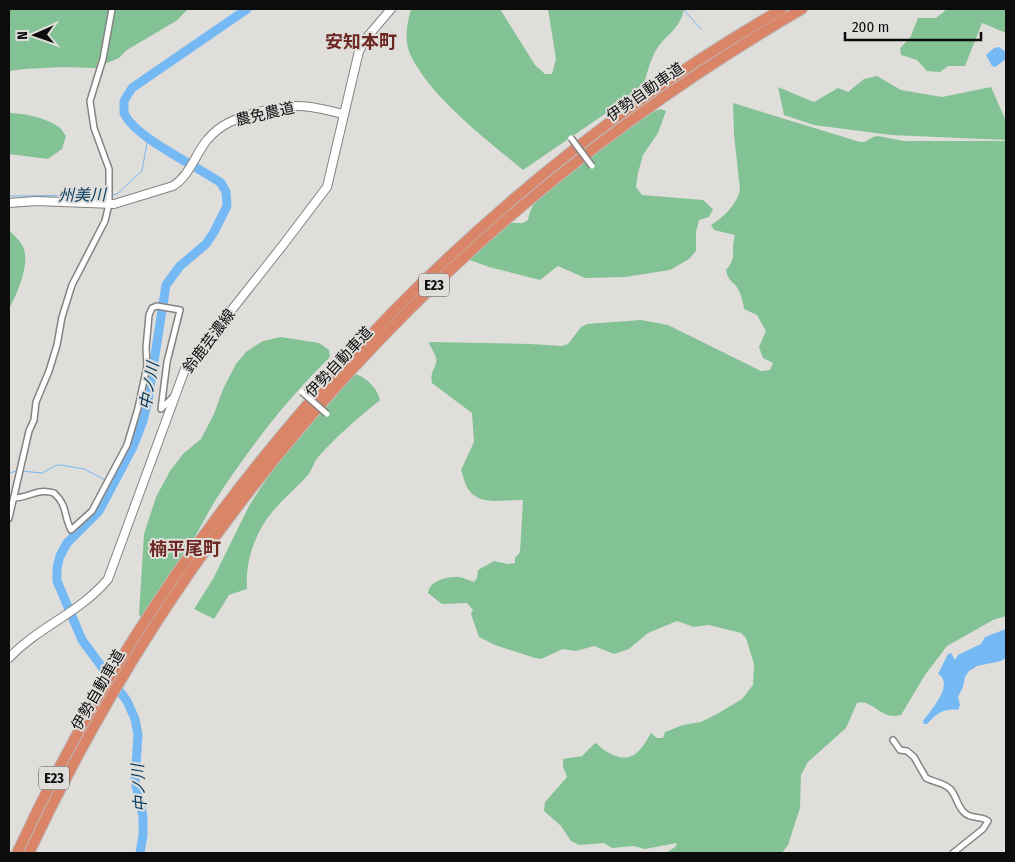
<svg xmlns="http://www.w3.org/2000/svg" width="1015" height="862" viewBox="0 0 1015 862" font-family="'Fira Sans Condensed','Noto Sans JP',sans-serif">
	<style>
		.green { fill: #83c294 }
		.water { fill: #75b9f4 }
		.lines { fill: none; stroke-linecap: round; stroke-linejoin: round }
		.stream { stroke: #75b9f4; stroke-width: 1 }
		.river { stroke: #75b9f4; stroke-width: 9 }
		.street-casing { stroke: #858381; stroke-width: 8 }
		.secondary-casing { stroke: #858381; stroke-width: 10 }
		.highway-casing { stroke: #bbb; stroke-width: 12 }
		.street { stroke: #fff; stroke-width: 5 }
		.secondary { stroke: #fff; stroke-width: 8 }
		.highway { stroke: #da8468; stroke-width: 10 }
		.street-bridge-casing { stroke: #858381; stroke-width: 8; stroke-linecap: butt }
		.street-bridge { stroke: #fff; stroke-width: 5 }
		.labels { text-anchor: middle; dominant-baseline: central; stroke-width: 4; stroke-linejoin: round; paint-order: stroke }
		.shield { fill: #e0dedb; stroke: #4c4b4a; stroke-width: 1 }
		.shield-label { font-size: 14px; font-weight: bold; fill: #0d0c0c }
		.street-label { font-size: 15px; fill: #0d0c0c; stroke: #e0dedb }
		.water-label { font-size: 16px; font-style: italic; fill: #01375d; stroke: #e0dedb }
		.quarter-label { font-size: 18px; font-weight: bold; fill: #6d2822; stroke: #e0dedb }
	</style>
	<rect width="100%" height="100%" fill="#e0dedb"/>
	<g class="green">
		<polygon points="9,9 188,9 176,21 127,50 119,58 95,68 63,67 26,69 9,71"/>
		<path d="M411,9H500L535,65L545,74H552L556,59L548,9H684C680,29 669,32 658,47C649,60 647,77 641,92L634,94L523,170C487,140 430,97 410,54C404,40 407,23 411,9Z"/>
		<polygon points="947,9 1006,9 1006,33 982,23 965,66 948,66 940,72 927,71 917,60 901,55 900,48 910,38 918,18 936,18"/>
		<polygon points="877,76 901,90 942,97 991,87 1006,121 1006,140 891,135 814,125 784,115 778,87 814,102 838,88 848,92 864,79"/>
		<path d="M733,103L860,142H865L873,137L878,136L904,141H1006V616L993,620L947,646L925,675L901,715C881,721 872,698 857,703L846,728L808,762L801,775L800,808L788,845L782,853H666L675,847L677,843L645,849L634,846L612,848L604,843L579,845L571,841L561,826L544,811L545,802L567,777L563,766V759L582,756L595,743C599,745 600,747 604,750C629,766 639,755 651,733L657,738H663L665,732L683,725L701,722L717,714L742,699L753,685L754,664L746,638L741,633L709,625L694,627L677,621L648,633L629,649L614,654L594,646L576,651L563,649L541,659L535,658L495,645L479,637L471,614L473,610L467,603L442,604L428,593C429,581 447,576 458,577C463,577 470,581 474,582L477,578L478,570L494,561L508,564L515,563V558L520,552L523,500C507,499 479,507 468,489C465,484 463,476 461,470L474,442L472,413L432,383C429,371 438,367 436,358C435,352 430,348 429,342L530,344L562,346L568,344L581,327L587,324L641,320L668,325L761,371L770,370L773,363L763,358L759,347L766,331L757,315L744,309C743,302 741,293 736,286C730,279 728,280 726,270C738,257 730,250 735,235L714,230L711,225C723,218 737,204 740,190L734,134Z"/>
		<path d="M661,109L666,111L658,133L643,155L638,173L636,187L642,195L703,200L713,209L709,217L699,220L696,232V251L689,259L670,270L625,277L585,278L558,266L540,280L489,267L467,259L511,223H523L528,220C531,204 538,197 550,187L650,113Z"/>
		<path d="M9,113C24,113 46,118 59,127C62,129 63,133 66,136L62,149L48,159L9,154Z"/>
		<path d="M9,230C13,235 19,239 22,245C32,261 17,294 9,309Z"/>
		<path d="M281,337L319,343L329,350L330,357C289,397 254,442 222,490C208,511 197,534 184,556C171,577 156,598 142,619L139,615L144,534L156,497L170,471L183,454L201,439L214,414L223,389L236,364L246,352L263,341Z"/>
		<path d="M353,374C365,375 378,389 380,400C359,417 338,435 320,455C314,460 313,469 308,475C297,487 284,498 273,511C255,532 245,562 247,589L229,595L214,619L194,609L213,579L249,506L274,467Z"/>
	</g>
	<g class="water">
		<polygon points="999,47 1006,52 1006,59 995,67 992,66 986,55 994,48"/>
		<path d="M1006,629V658L1001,661L977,666L969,671L965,677L963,687L958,697L960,705L958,710C944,708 936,714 927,724H924L923,721C931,710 955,684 938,674L948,654L951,653L955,660L958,655L981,644L985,637Z"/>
	</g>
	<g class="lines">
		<g class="stream">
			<polyline points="683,9 701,29"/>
			<polyline points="112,195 117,194 142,171 148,137"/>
			<polyline points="9,196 108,195"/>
			<polyline points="21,471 42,473 57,465 61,465 84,469 107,481"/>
			<polyline points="9,473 17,471"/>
		</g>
		<path class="river" d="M140,853L143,835V817L135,781L138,735L135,719L127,701L82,640L57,581V568L60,556L67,543L99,511L133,447L143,421L148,400L166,285L180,266L206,244L214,232L227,206L226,192L221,183C197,166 135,138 124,113V101L132,88L247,9"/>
		<defs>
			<g id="street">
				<path d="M14,498C32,497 36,488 54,493C68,506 63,514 71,530L92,511L127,445L138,408L147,366L146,348L149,315L152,308L157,306L180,310L167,362L161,409L174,396"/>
				<polyline points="9,518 29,431 34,420 36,402 49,371 57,345 62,317 72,285 105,221 109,204 109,169 94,128 90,101 103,59 112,9"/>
				<path d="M893,740L900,750L907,751L914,757L926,778C935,783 944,782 951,790C957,797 958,809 966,814C973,819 982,816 988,821L983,829L953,853"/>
			</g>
			<g id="secondary">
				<path d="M9,203L36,201L114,204L173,186C190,175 195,155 207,140C213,133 220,127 228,123C244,115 280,105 298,106C314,106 329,111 344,114"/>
				<path d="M9,658C38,627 81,612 108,579L185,369L283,245L327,187L359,51L368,36L391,9"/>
			</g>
			<g id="highway">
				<path d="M17,853C177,507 452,199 782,9"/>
				<path d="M29,853C197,495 460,208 802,9"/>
			</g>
		</defs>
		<use href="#street" class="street-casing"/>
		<use href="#secondary" class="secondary-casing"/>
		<use href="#highway" class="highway-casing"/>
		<use href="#street" class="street"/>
		<use href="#secondary" class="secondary"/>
		<use href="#highway" class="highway"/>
		<defs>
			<g id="street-bridge">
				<polyline points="571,138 592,166"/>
				<polyline points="302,392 327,414"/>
			</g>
		</defs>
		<use href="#street-bridge" class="street-bridge-casing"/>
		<use href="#street-bridge" class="street-bridge"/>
	</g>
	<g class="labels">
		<g class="shield">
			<rect x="419" y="273.5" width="30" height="23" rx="4"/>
			<rect x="39" y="766.5" width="30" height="23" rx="4"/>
		</g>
		<g class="shield-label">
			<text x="434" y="285">E23</text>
			<text x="54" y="778">E23</text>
		</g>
		<g class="street-label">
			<text transform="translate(645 92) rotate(-35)">伊勢自動車道</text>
			<text transform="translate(265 114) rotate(-13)">農免農道</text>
			<text transform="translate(209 341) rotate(-53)">鈴鹿芸濃線</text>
			<text transform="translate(339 362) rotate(-47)">伊勢自動車道</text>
			<text transform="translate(98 690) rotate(-60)">伊勢自動車道</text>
		</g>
		<g class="water-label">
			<text transform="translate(82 195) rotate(-1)">州美川</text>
			<text transform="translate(149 386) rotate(-80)">中ノ川</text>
			<text transform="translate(139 788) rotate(-94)">中ノ川</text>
		</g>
		<g class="quarter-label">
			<text x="361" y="42">安知本町</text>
			<text x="185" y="549">楠平尾町</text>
		</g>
	</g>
	<rect width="1015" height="862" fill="none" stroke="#0d0c0c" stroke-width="20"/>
	<g transform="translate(35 35) rotate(268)" stroke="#e0dedb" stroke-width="4" paint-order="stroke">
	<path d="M0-4L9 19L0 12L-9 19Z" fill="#0d0c0c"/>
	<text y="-8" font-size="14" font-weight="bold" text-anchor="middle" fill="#0d0c0c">N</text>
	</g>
	<path d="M845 32v8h136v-8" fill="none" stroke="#0d0c0c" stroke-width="2.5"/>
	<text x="852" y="32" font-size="15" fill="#0d0c0c" stroke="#e0dedb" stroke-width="4" paint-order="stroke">200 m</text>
</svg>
